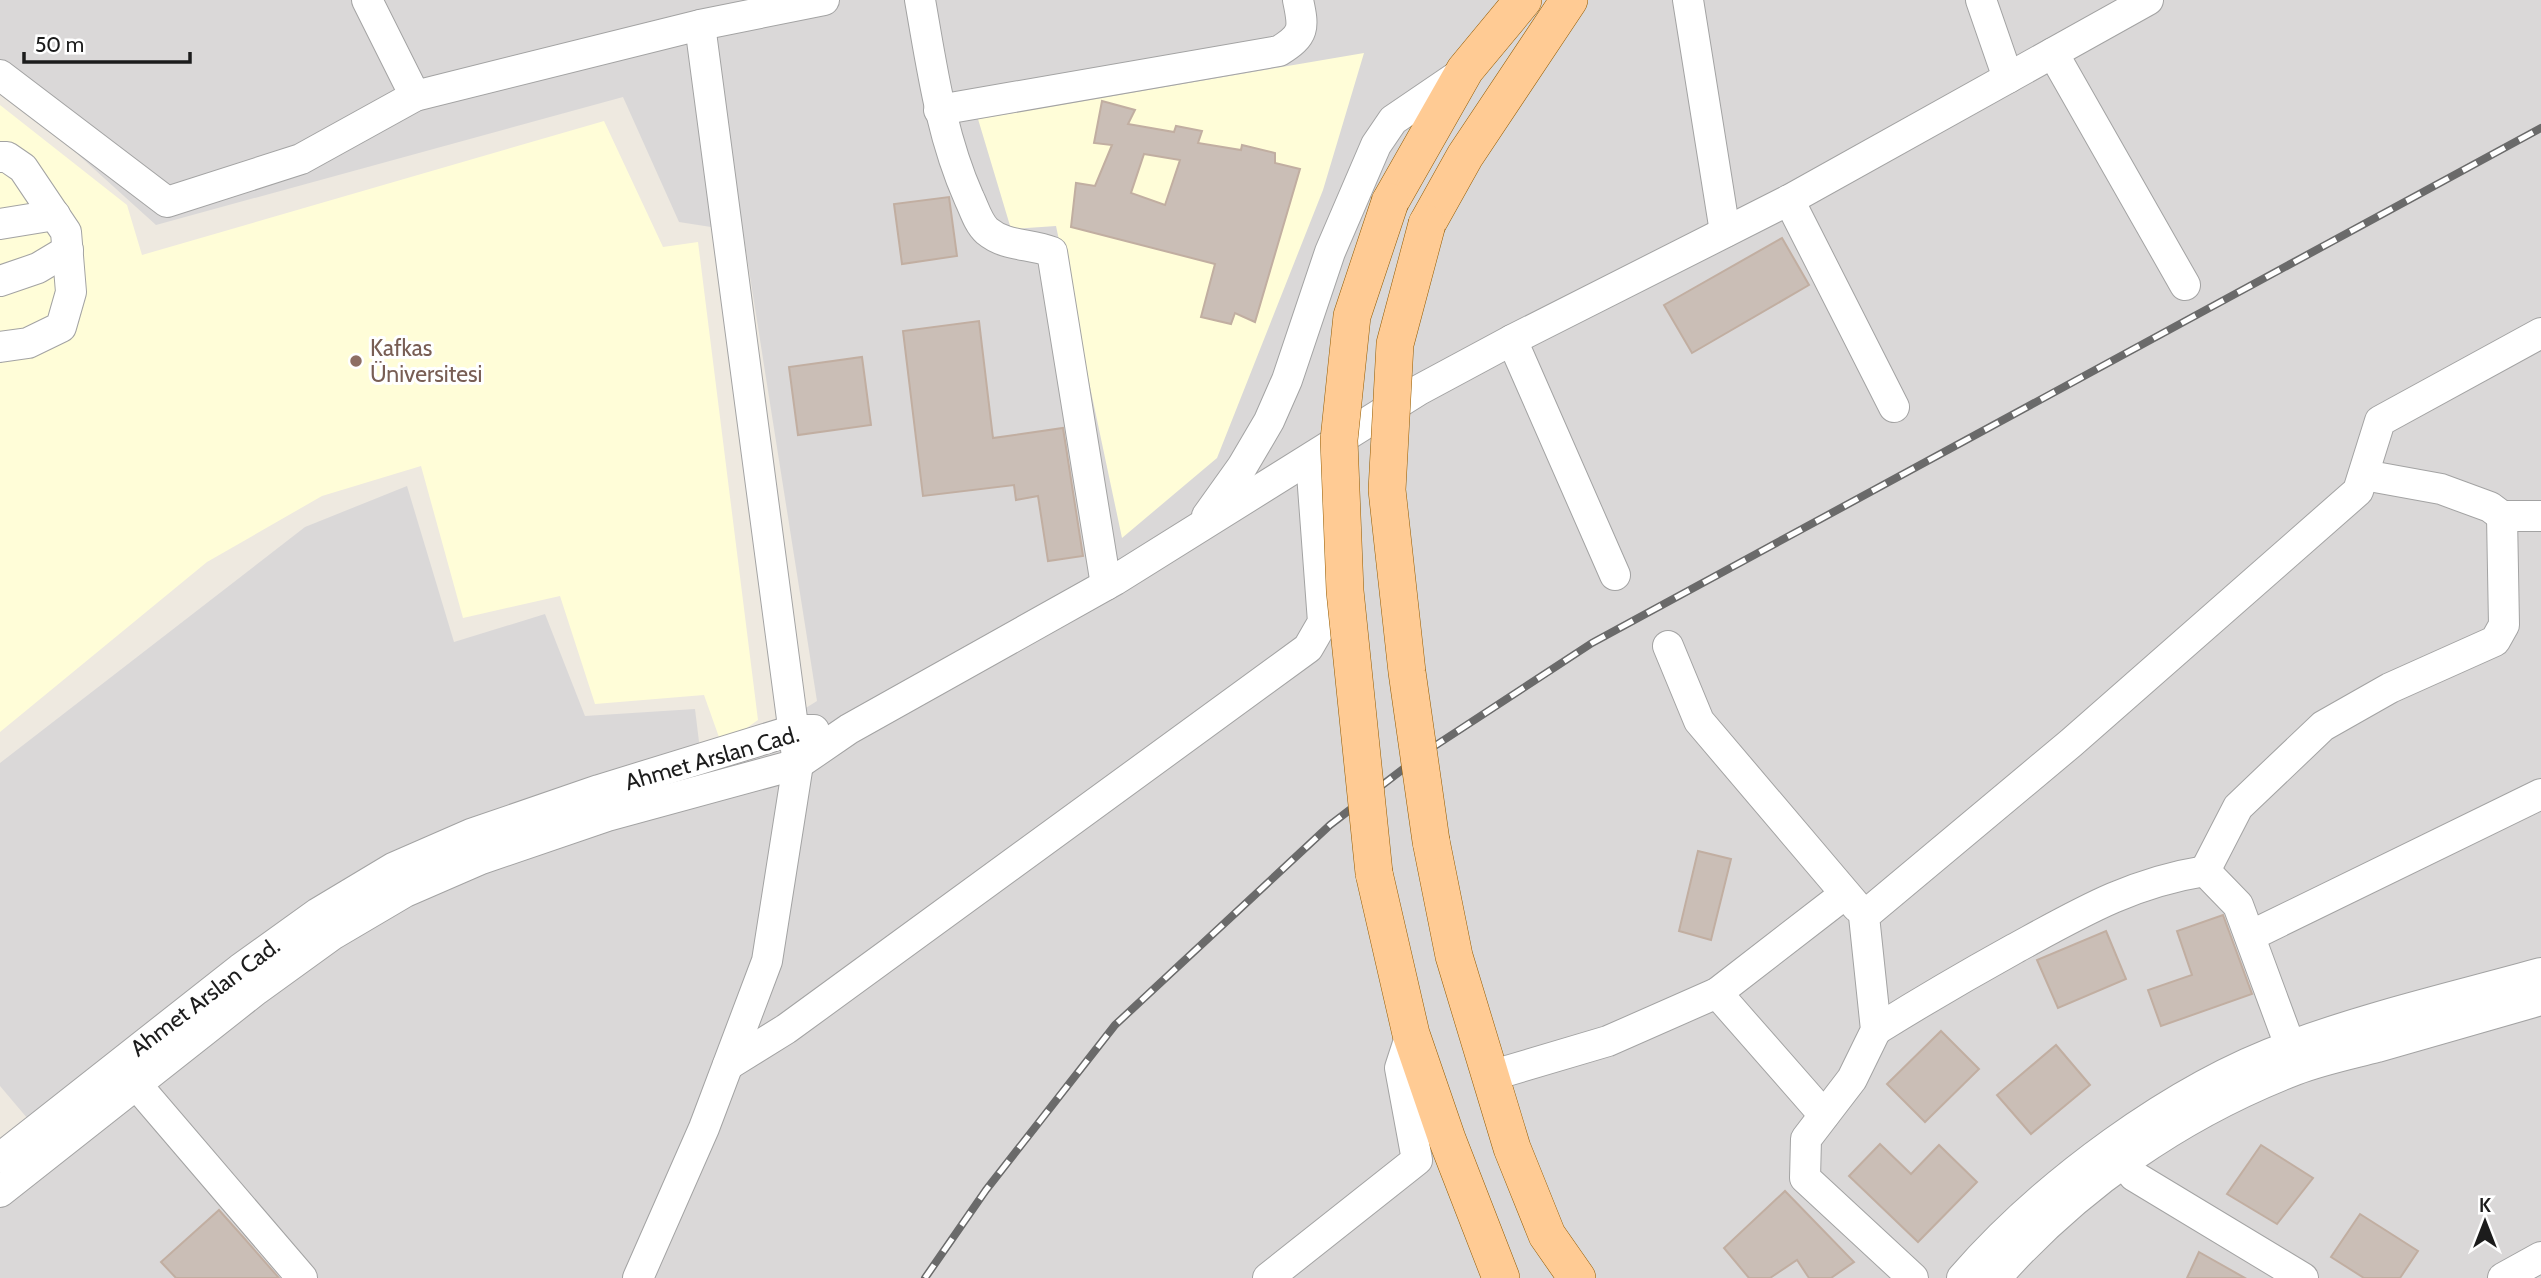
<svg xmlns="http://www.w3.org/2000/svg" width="2541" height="1278" viewBox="0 0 2541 1278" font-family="Cabin,sans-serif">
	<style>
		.residential { fill: #dad8d8 }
		.education { fill: #fffdd8 }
		.building { fill: #cabeb6; stroke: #c1aea1; stroke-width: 2; fill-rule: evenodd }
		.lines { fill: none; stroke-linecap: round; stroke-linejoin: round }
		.minor-casing { stroke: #a3a3a3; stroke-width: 32 }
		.major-casing { stroke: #935b00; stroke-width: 38 }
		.minor { stroke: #fff; stroke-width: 30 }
		.major { stroke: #ffcb94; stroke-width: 37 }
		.rail-casing { stroke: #6a6a6a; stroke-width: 8 }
		.rail { stroke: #fff; stroke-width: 5; stroke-dasharray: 16; stroke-linecap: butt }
		.major-bridge-casing { stroke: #935b00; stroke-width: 38; stroke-linecap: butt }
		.major-bridge { stroke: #ffcb94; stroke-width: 37 }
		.education-dot { fill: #8d6e63; stroke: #fff; stroke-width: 2.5 }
		.labels { text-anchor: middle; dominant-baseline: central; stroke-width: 6; stroke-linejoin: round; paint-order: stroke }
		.education-label { font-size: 23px; fill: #785e54; stroke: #fff; text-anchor: start }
		.street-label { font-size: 23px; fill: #1c1c1c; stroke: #fff }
	</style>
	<rect width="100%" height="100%" fill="#eee9e0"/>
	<polygon class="residential" points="0,0 2541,0 2541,1278 0,1278 0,1204 61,1158 0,1086 0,763 305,527 407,486 454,642 545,614 585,716 695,709 700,750 764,734 817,701 743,232 679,222 623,97 156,225 0,84"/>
	<g class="education">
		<polygon points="1364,53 1323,190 1217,458 1122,538 1056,226 1011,229 978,119"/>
		<polygon points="0,105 127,205 142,255 604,121 663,247 698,242 758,720 741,732 720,740 704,695 595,704 560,596 463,618 421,466 322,496 207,562 0,732"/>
	</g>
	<g class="building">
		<path d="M1102,101L1135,110L1128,124L1174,132L1176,126L1202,131L1198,143L1241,150L1242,145L1275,153V163L1300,169L1255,322L1235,313L1231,324L1201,317L1215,264L1071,227L1076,183L1095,186L1112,145L1094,143ZM1144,154L1180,160L1165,205L1131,193Z"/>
		<polygon points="949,197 957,256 902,264 894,204"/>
		<polygon points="1782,238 1809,285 1692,353 1664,305"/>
		<polygon points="979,321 993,438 1063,428 1083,556 1048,561 1038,496 1016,500 1014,485 923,496 903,331"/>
		<polygon points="862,357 871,425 798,435 789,367"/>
		<polygon points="1698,851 1731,859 1711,940 1679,931"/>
		<polygon points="2223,915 2252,994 2161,1026 2148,990 2192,975 2177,931"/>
		<polygon points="2106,931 2126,979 2058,1008 2037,960"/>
		<polygon points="1941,1031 1979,1069 1925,1122 1887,1084"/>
		<polygon points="2056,1045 2090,1085 2031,1134 1997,1095"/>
		<polygon points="1880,1144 1911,1174 1939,1145 1977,1182 1918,1242 1849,1176"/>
		<polygon points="2261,1145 2313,1178 2277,1224 2227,1194"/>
		<polygon points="1785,1191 1854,1262 1831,1278 1809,1278 1797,1260 1770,1278 1749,1278 1724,1248"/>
		<polygon points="219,1210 244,1238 279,1278 176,1278 161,1262"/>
		<polygon points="2360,1214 2418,1251 2400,1278 2364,1278 2331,1257"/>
		<polygon points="2199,1252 2245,1278 2187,1278"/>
	</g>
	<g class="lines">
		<defs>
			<g id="minor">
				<polyline points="367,0 415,96"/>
				<path d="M920,0C932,68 941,135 969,198C974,208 978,223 987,231C1006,247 1030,243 1052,252L1106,585"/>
				<polyline points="1688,0 1725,232"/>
				<polyline points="1981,0 2008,78"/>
				<polyline points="2053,53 2185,285"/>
				<polyline points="0,75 167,202 301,159 415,96 700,25 824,0"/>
				<path d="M939,110L1279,51C1305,35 1304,28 1298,0"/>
				<polyline points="0,157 7,157 23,168 66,232 71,292 61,327 28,343 0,347"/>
				<polyline points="1789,200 1894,407"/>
				<polyline points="0,224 55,215"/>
				<polyline points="0,281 38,268 68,250"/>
				<polyline points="1512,340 1615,575"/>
				<polyline points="2364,475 2441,489 2490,507 2502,516 2541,516"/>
				<polyline points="1207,516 1242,467 1269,421 1287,380 1330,252 1376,145 1393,120 1465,71"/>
				<polyline points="1668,646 1699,721 1857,907"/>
				<polyline points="2205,871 2238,807 2323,726 2390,688 2495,641 2504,625 2502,516"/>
				<polyline points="2250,936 2541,794"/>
				<polyline points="1717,993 1824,1115"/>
				<path d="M1876,1030C1921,1002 1967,975 2014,949C2080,913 2130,883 2205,871L2238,905L2296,1062"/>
				<polyline points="728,1065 786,1029 1308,648 1323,622 1311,460"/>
				<polyline points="1490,1076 1608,1041 1717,993 1845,894"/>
				<polyline points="135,1083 302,1278"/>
				<polyline points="2112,1147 2134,1176 2303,1278"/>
				<polyline points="0,1158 240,969 318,913 393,868 471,834 599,790 794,730 814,730"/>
				<polyline points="0,1192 256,990 332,935 405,892 481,859 607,816 798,764 849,729 1115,580 1419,390 1512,340 1789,200 2148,0"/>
				<polyline points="638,1278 704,1128 767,961 798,764 700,25"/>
				<polyline points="1268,1278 1417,1160 1400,1068 1411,1034"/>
				<polyline points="1913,1278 1805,1178 1806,1139 1852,1079 1876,1030 1864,916 2071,743 2358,491 2380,421 2541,333"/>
				<path d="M1962,1278C2043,1185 2173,1088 2290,1046C2371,1016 2458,996 2541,973"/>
				<path d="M1996,1278C2077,1186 2181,1114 2295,1070C2321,1060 2350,1054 2377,1047C2432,1031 2486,1016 2541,1000"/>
				<polyline points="2503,1278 2541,1257"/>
			</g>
			<g id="major">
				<polyline points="1390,202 1465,70 1523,0"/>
				<polyline points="1427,224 1465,156 1569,0"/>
				<polyline points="1431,841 1454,956 1512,1148 1547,1235 1577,1278"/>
				<polyline points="1374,873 1411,1034 1447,1139 1501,1278"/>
			</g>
		</defs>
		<use href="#minor" class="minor-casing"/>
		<use href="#major" class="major-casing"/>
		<use href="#minor" class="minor"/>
		<use href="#major" class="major"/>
		<defs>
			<polyline id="rail" points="925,1278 986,1190 1115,1025 1330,825 1424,753 1592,643 2541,128"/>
		</defs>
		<use href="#rail" class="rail-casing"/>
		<use href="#rail" class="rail"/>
		<defs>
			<g id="major-bridge">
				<polyline points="1427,224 1395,344 1387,490 1407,672 1431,841"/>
				<polyline points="1374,873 1345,591 1339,440 1352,316 1390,202"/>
			</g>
		</defs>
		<use href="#major-bridge" class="major-bridge-casing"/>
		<use href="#major-bridge" class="major-bridge"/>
	</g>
	<circle class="education-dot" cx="356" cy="361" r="7"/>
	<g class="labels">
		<g class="education-label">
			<text x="370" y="348">Kafkas<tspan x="370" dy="26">Üniversitesi</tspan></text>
		</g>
		<g class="street-label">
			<text transform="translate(712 758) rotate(-16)">Ahmet Arslan Cad.</text>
			<text transform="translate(205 997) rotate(-37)">Ahmet Arslan Cad.</text>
		</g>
	</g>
	<g transform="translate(2485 1222)" stroke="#ffffff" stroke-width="5" paint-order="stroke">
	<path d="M0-5L12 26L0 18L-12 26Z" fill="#1c1c1c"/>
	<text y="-10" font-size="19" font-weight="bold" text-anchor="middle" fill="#1c1c1c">K</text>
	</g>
	<path d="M24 52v10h166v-10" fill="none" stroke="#1c1c1c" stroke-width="3.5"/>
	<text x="35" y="52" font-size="21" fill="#1c1c1c" stroke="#ffffff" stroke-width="5" paint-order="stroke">50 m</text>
</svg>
